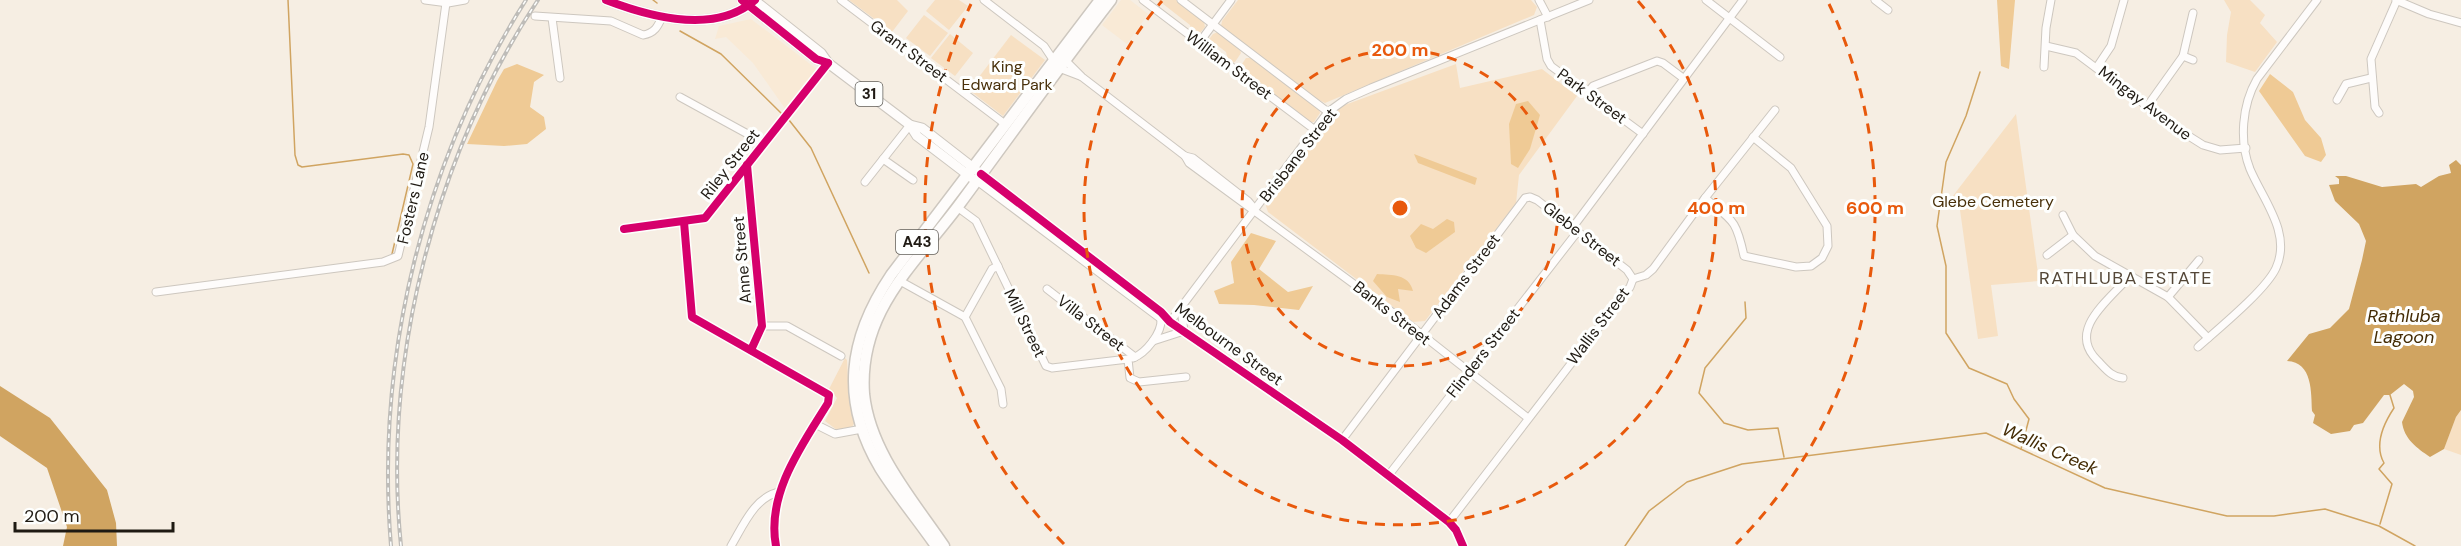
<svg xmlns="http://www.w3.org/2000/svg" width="2461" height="546" viewBox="0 0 2461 546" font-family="'DM Sans',sans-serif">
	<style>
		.built { fill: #f9ead6 }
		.green { fill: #f7e0c3 }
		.forest { fill: #efca95 }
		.water { fill: #d0a461 }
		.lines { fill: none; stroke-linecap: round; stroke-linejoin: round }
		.stream { stroke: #d0a461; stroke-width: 1.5 }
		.minor-casing { stroke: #cdc7bf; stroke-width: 9 }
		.major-casing { stroke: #cdc7bf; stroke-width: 11 }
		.highway-casing { stroke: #cdc7bf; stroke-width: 13 }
		.minor { stroke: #fefcfb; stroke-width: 7 }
		.major { stroke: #fefcfb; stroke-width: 9 }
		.highway { stroke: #fefcfb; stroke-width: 10 }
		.rail-casing { stroke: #bebcb8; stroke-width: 4 }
		.rail { stroke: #fefffe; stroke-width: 1.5; stroke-dasharray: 4.5; stroke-linecap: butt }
		.cycleway-casing { stroke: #fefffe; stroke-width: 11 }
		.cycleway { stroke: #d6006c; stroke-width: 8 }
		.ring { fill: none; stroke: #e8590c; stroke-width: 3; stroke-dasharray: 10 8 }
		.labels { text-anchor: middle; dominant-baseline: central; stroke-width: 6; stroke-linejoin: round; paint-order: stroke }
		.shield { fill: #fefffe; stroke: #625f5a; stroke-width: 1.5 }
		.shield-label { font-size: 15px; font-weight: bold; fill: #1f1a13 }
		.street-label { font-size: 16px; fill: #1f1a13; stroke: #fefffe }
		.park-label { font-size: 16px; fill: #48300a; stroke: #fefffe }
		.neighbourhood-label { font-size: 18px; letter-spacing: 1.5px; fill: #544737; stroke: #fefffe }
		.water-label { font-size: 18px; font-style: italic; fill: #442c05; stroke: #fefffe }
		.centre { fill: #e8590c; stroke: #fefffe; stroke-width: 3 }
		.ring-label { font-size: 18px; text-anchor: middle; font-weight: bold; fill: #e8590c; stroke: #fefffe; stroke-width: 6; stroke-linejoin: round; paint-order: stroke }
	</style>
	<rect width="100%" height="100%" fill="#f6eee3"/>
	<g class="built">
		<polygon points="1121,0 1130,0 1148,14 1127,44 1102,25"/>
		<polygon points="751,19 818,70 786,110 753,63 726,37 715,39 719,26"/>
	</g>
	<g class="green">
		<polygon points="849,0 897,0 908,11 892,32"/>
		<polygon points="935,0 959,0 968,6 949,30 926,11"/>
		<polygon points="1158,0 1176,0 1204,22 1205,27 1199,34 1195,35 1192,32 1190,25"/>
		<polygon points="1238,0 1531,0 1537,7 1534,15 1325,103 1315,98 1221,26 1222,21"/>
		<polygon points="2224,0 2250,0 2265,15 2260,23 2277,42 2255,72 2226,62 2227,35 2231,12"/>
		<polygon points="924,15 948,33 930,56 906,38"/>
		<polygon points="1218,32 1240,50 1241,53 1235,62 1232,63 1228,60 1226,52 1213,42 1213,47 1208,46 1207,42 1213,34"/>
		<polygon points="950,34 973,53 955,76 931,58"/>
		<polygon points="1011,35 1045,60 1003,116 969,90"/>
		<polygon points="1246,58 1252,58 1319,109 1320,113 1314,122 1309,122 1241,70 1240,67"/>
		<polygon points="1456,64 1460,88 1542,69 1577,96 1519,175 1516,203 1425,321 1413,322 1268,212 1266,206 1268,201 1334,113 1342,106"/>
		<polygon points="2016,114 2039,281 1991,285 1998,336 1978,339 1960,210 1949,201"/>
		<polygon points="845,358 847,360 849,396 855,422 852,427 837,430 825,421 837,398 829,389"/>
		<polygon points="2461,410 2461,455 2444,449 2456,417"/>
	</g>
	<g class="forest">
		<polygon points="1997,0 2015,0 2009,69 2001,66"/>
		<polygon points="517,64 544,75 534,82 530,107 544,117 546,129 527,144 504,146 467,144 497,81 504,69"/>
		<polygon points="2270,74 2293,92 2305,120 2321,138 2326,155 2321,162 2305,156 2259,91"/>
		<polygon points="1528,101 1540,115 1530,149 1518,168 1511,164 1509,124 1516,104"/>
		<polygon points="1414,154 1477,178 1475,185 1418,163"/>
		<polygon points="1447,219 1454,222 1455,232 1426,253 1416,248 1410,236 1421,224 1433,229"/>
		<polygon points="1251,233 1276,241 1259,269 1288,292 1313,286 1299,310 1254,305 1219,304 1214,291 1234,283 1231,262"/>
		<path d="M1377,274C1392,275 1409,274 1413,291L1398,289L1400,302L1387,297L1373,281Z"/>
	</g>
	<g class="water">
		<path d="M2456,160L2461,165V410L2456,417L2444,449L2430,457C2417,448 2404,439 2402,422L2414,397L2413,391L2404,384L2390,395H2384L2363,423L2354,425L2350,431L2331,434L2313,423L2315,415L2312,411C2311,393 2313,362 2287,361L2309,334L2330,328L2349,309L2362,260L2366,241L2359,224L2335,201L2329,185L2339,184V179L2335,176H2346L2382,187L2416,184L2421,187L2439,176L2451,173L2449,165Z"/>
		<polygon points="0,386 50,418 107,490 116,523 117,546 63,546 67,527 47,468 0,436"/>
	</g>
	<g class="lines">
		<g class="stream">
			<polyline points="288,0 295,155 298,165 302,167 403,154 409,155 413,164 392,254"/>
			<polyline points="653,0 657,3"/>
			<polyline points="680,31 721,54 781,113"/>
			<polyline points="1980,72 1966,116 1946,162 1937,226 1946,266 1946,333 1969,368 2007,384 2014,399 2029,419 2021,449"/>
			<polyline points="789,120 811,148 869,273"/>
			<polyline points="1745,302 1746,318 1705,368 1699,393 1724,423 1748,430 1778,428 1784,457"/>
			<path d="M2380,524L2392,484L2379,469L2384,463C2374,445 2384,423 2394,408L2390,395"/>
			<polyline points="1625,546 1649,511 1687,482 1742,464 1986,433 2105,488 2227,516 2274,516 2325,509 2379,526 2415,546"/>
		</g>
		<defs>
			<g id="minor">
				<polyline points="425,0 448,3 465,0"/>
				<polyline points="841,0 1005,124"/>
				<polyline points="984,0 1044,46 1054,61"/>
				<polyline points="1143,0 1315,130"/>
				<polyline points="1181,0 1328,112"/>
				<polyline points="1539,0 1548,17"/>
				<polyline points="1706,0 1780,57"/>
				<polyline points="1875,0 1888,10"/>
				<polyline points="2396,0 2429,14 2461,23"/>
				<path d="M535,16L611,21L643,35C655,33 658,26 662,17"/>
				<polyline points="552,18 560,78"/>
				<polyline points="1540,20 1547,59 1551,66 1643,134"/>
				<polyline points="1199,43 1231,0"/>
				<polyline points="2046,46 2076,53 2176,128 2203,145 2220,150 2246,148"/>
				<polyline points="2183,56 2193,60"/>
				<polyline points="1065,60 1082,77 1185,156 1193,158 1248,201 1254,208"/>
				<polyline points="2044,67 2046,28 2051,0"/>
				<polyline points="2097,67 2111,46 2124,0"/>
				<polyline points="1059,68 1080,76"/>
				<polyline points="1587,93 1593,86 1657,61 1663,63 1683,78"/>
				<polyline points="680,97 764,143"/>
				<polyline points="2337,100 2346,84 2371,78"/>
				<polyline points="2148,105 2183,56 2193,13"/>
				<polyline points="2379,113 2375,107 2371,59 2397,0"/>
				<polyline points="1185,156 1189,163 1411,326 1528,418"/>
				<polyline points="883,159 913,180"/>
				<polyline points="747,165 762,326 751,350"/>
				<polyline points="981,174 1161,312 1170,322 1342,440 1449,522 1456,530 1463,546"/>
				<polyline points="977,181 1161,319 1168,321"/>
				<polyline points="865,182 910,125"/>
				<path d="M1705,198C1733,221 1736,219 1744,256L1796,267L1811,266L1822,258L1828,246L1827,226L1791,168L1753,137"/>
				<polyline points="957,207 976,221 1046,366 1052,368 1128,359 1130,378 1139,382 1186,377"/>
				<polyline points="2063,215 2073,235 2095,256 2168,297 2208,338"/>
				<path d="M684,222L692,317L829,395L828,403C802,445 766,494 776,546"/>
				<polyline points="1573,227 1743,0"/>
				<polyline points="624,229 705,218 828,63"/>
				<polyline points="2047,255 2073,235"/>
				<polyline points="1633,279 1646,275 1653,269 1705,198 1775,110"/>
				<polyline points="900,281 965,317 1001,389 1003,404"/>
				<polyline points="1047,289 1135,357"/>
				<polyline points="156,292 383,262 398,256 429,127 446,3"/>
				<polyline points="2168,297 2199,260"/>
				<polyline points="1181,309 1184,331"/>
				<polyline points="965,317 992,269 998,266"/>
				<polyline points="1170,322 1328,112 1346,99 1371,88 1589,0"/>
				<polyline points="762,326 787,326 841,356"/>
				<polyline points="1153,341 1184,331"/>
				<path d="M2198,347C2218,329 2266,290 2276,268C2292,233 2263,200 2250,169C2239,141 2242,105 2257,79L2317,0"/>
				<path d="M1133,358C1146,353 1162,333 1161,319"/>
				<path d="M2123,378C2111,377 2105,368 2097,360C2067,330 2108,301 2129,277"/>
				<polyline points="815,424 835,434 862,429"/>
				<polyline points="1342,440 1525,198 1530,197 1537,200 1627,270 1633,279"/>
				<polyline points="1388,476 1578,231"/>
				<polyline points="1449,522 1630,287 1633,279"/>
				<path d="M731,546C743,526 755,496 780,492"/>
			</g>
			<g id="major">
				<path d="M606,0C650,17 715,35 755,0"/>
				<polyline points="742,0 816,59 828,63"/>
				<polyline points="754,0 821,53 828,63 910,125 917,136 972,178"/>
				<polyline points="910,125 922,128 976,170"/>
			</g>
			<g id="highway">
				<path d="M936,546C918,520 897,495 880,468C840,400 848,339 891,275L1100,0"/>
				<path d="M944,546C913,500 870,452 864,394C862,366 868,337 881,311C901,272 933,240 959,205C1010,136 1059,67 1111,0"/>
			</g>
		</defs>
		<use href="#minor" class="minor-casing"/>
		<use href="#major" class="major-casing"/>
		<use href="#highway" class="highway-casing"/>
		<use href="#minor" class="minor"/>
		<use href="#major" class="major"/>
		<use href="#highway" class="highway"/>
		<defs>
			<g id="rail">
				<path d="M391,546C375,356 424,160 526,0"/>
				<path d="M401,546C382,360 435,155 538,0"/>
			</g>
		</defs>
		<use href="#rail" class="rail-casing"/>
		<use href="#rail" class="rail"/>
		<defs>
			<g id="cycleway">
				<path d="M606,0C650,17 715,35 755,0"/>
				<polyline points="742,0 816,59 828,63"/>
				<polyline points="747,165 762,326 751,350"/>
				<polyline points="981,174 1161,312 1170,322 1342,440 1449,522 1456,530 1463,546"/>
				<path d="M684,222L692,317L829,395L828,403C802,445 766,494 776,546"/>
				<polyline points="624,229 705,218 828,63"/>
			</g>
		</defs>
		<use href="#cycleway" class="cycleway-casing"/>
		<use href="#cycleway" class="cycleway"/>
	</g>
	<g class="ring">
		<circle cx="1400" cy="208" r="158"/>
		<path d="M1638 1A316 316 0 1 1 1162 1"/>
		<path d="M1064 544A475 475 0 0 1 971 4M1829 4A475 475 0 0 1 1736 544"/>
	</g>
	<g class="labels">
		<g class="shield">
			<rect x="855.5" y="82" width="27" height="24" rx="4.5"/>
			<rect x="896" y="230" width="42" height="24" rx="4.5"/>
		</g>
		<g class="shield-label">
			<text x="869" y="94">31</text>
			<text x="917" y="242">A43</text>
		</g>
		<g class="street-label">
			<text transform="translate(909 51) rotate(37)">Grant Street</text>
			<text transform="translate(1229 65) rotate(37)">William Street</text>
			<text transform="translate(1592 96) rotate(36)">Park Street</text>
			<text transform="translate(2145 103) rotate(37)">Mingay Avenue</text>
			<text transform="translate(1298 155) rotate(-52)">Brisbane Street</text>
			<text transform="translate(730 164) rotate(-52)">Riley Street</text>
			<text transform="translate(413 198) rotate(-77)">Fosters Lane</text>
			<text transform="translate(1582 234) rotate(38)">Glebe Street</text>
			<text transform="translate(742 260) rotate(-95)">Anne Street</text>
			<text transform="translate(1466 276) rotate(-53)">Adams Street</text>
			<text transform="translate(1392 313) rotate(38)">Banks Street</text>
			<text transform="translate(1025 323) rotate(64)">Mill Street</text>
			<text transform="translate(1091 323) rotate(38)">Villa Street</text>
			<text transform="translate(1598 326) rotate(-53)">Wallis Street</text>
			<text transform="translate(1229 344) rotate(36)">Melbourne Street</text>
			<text transform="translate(1483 353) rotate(-52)">Flinders Street</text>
		</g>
		<g class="park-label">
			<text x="1007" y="66">King<tspan x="1007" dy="18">Edward Park</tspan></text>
			<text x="1993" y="201">Glebe Cemetery</text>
		</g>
		<g class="neighbourhood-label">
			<text x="2126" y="278">RATHLUBA ESTATE</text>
		</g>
		<g class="water-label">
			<text x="2404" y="316">Rathluba<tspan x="2404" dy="21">Lagoon</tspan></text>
			<text transform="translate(2050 449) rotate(24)">Wallis Creek</text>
		</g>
	</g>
	<circle cx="1400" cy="208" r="9" class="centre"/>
	<g class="ring-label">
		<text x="1400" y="56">200 m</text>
		<text x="1716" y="214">400 m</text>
		<text x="1875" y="214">600 m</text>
	</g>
	<path d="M15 522v9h158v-9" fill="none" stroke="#1f1a13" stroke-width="3"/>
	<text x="24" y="522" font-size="18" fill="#1f1a13" stroke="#fefffe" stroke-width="4.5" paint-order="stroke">200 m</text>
</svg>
